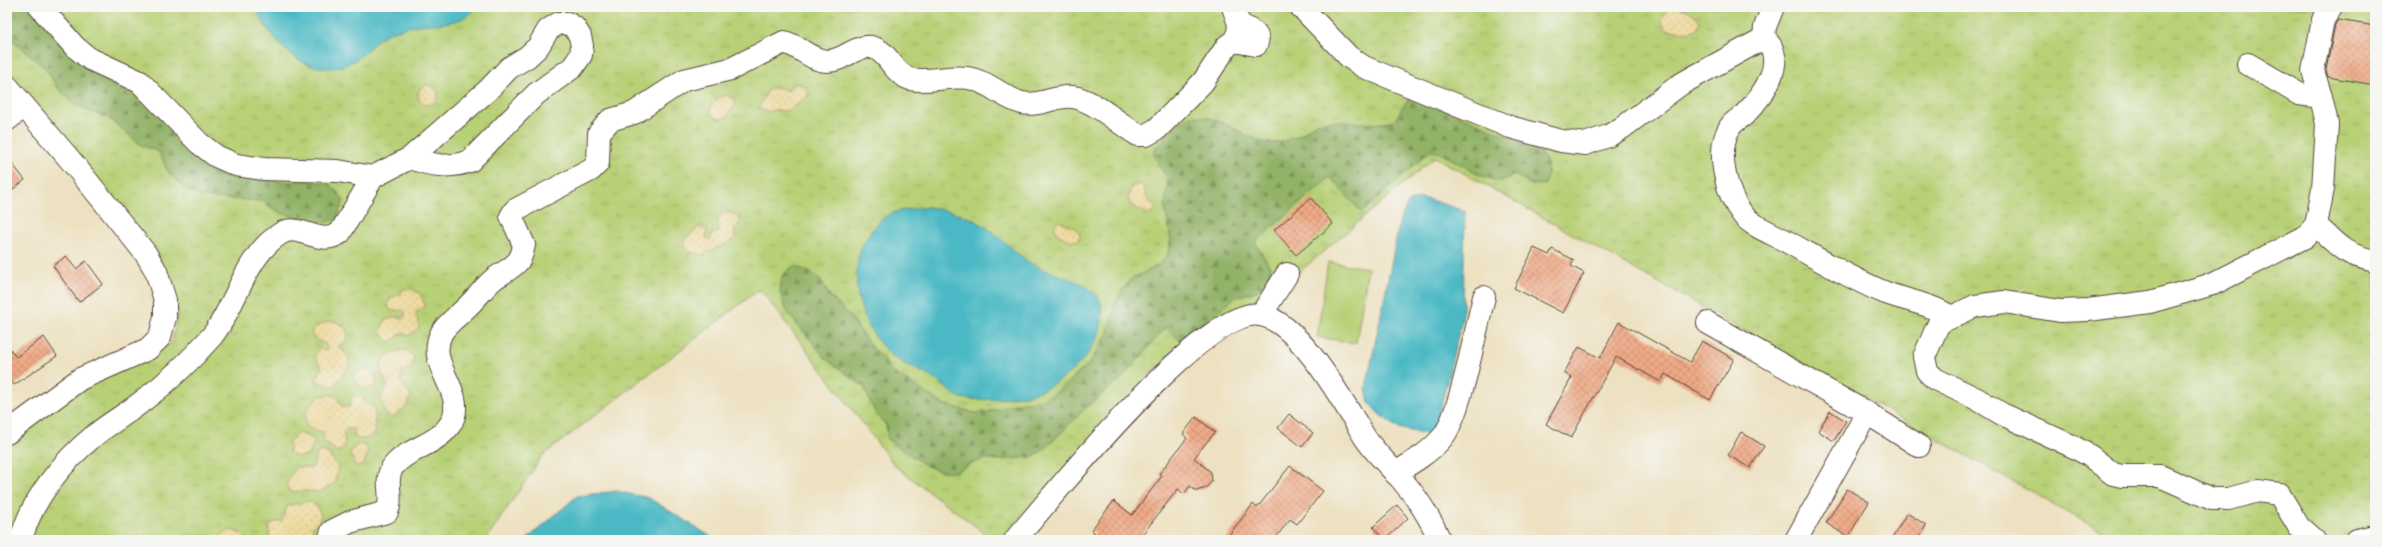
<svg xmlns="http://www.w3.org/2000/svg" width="2382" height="547" viewBox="0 0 2382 547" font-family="'EB Garamond',serif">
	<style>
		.grass { fill: url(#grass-tufts); stroke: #7a7d4a }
		.forest { fill: url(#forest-firs); stroke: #666e42 }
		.sand { fill: url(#sand-dots); stroke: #94825e }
		.park { fill: #b8d076; stroke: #7a7d4a }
		.water { fill: #4bb9c5; stroke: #437272 }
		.building { fill: url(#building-cross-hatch) }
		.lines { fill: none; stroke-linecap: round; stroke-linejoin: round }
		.minor-casing { stroke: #564536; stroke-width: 24 }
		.minor { stroke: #fff; stroke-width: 22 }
	</style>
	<defs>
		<pattern id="grass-tufts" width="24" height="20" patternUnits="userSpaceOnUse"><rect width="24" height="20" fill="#b8d076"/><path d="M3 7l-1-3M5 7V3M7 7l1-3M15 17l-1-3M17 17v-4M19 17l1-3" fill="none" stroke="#9fb366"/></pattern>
		<pattern id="forest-firs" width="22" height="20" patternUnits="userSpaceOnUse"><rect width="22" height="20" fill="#92b267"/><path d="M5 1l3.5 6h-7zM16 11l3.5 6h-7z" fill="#789154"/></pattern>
		<pattern id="sand-dots" width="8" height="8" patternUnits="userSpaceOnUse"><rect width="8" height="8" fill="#eeda9e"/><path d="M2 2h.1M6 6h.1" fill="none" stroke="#cdbb88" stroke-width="1.8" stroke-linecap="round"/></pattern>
		<pattern id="building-cross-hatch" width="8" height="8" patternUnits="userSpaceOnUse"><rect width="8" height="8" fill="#f0ab87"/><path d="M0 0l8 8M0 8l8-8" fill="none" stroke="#c48b6e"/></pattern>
	</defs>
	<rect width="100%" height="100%" fill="#f6f6f2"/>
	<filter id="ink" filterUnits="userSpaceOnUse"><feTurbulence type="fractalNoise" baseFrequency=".025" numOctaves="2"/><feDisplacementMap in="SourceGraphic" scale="8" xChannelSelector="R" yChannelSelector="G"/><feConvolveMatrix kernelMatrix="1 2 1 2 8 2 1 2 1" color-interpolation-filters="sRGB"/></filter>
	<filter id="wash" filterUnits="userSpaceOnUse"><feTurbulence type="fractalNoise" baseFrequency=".012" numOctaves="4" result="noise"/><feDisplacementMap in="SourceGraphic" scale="16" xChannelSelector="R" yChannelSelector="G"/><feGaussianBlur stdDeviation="0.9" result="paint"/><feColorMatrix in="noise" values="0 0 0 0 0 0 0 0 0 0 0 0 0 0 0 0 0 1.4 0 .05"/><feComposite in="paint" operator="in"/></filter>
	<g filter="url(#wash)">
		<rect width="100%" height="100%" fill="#ede1c1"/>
		<polygon class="grass" points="7,7 2375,7 2375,540 2117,540 1435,157 1291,279 1192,337 1151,373 1001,540 994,540 895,466 760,289 542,456 486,540 7,540 7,441 90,380 153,354 172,342 178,312 162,274 69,146 7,70"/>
		<g class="forest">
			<polygon points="7,7 31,7 115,81 151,106 179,136 204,169 224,177 286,182 308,181 330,184 344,200 336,220 316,224 279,212 261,201 201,197 183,187 168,172 159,152 141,145 109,118 89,111 72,102 57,87 46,69 7,35"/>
			<path d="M1412,96L1530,145C1547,157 1551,163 1545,184L1532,185L1514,175C1510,177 1504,181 1499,181C1482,180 1452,156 1431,150L1362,213L1330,177L1255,242L1271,269L1268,281L1257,291L1236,297L1179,340L1166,327L1124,376L1089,405L1045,449L1032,457L1001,460L986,459L970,464L956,472L941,471L927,466L888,440L886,425L876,414L863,386L826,359L792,318L784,306L780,291L782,276L793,266L809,271L821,281L829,295L852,318L870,346L882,357L891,371L943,404L975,413L991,411L1022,402L1038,401L1053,395L1088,365L1107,335L1114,306L1121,292L1131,279L1159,265L1168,254L1171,239L1165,208L1168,178L1159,166L1153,152C1185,109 1195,108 1241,132C1252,138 1260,142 1272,143C1281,143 1297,137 1304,132C1308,129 1312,125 1316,123C1342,117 1369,128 1395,121L1402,107Z"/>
		</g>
		<g class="sand">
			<path d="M1671,7C1681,6 1695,12 1700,22L1697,29L1689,32L1667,30C1659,22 1662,14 1671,7Z"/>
			<path d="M794,83L803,85L809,93L806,98C790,106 792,114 773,110L768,112L758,108L769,89L779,87L788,91Z"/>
			<circle cx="428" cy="95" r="10"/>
			<path d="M726,95L736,100C735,108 728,115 722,119L716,118L711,113V106L717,99Z"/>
			<polygon points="1141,184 1145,188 1145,196 1156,208 1152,214 1147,214 1142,210 1132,206 1128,199 1131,187"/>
			<path d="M728,212L738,216L741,221L735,229L734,239L703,255L690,252L684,246L685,240L699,227L707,229L706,238L711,239L712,233L718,232C719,223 715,214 728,212Z"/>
			<polygon points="1059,221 1076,228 1080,234 1079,240 1071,241 1057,234 1054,226"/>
			<polygon points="410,288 420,294 425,304 424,307 416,312 419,328 408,336 402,332 395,339 388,342 380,331 385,320 394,317 403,319 406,313 402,310 391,311 388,305 391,297 401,294 402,290"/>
			<path d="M330,321C339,321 350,329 347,339L339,346L348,357L350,364L335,385L331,386L316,381L322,367L314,357L319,348L325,351L328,349L325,344L314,338L311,333L315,327Z"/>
			<polygon points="402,350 408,351 414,357 412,366 402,372 400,380 411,396 407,406 392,418 385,414 381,397 388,386 382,374 381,364 387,355"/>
			<path d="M362,368C370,370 375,374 377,382L372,388L364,389L354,379L355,372Z"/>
			<path d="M325,395H336L342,407H349L352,398L356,395L363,397L365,402L373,407L375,411V433C369,439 364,440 355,438L354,429H346L344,432C344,440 348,449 337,452L323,441L324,432L309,429C299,416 311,399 325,395Z"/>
			<path d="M298,433L310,437L314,441L310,454C304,457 295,458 289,453V441Z"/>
			<polygon points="358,444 364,445 368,450 365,462 359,467 355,465 350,454 352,449"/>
			<path d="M321,451L328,453L338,467L335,483L320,492L306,491L290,492C282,482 292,476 296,467L312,468L317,454Z"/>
			<path d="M310,501C316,505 324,514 319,521C317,525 314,524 312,528L315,540H269V526L274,522L282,521L287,506Z"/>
			<polygon points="231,530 243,534 248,540 221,540 222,534"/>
		</g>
		<polygon class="park" points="1328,262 1368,268 1356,343 1317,337"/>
		<g class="water">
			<path d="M256,7H476C460,30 428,20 405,28C397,30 387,33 380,38C371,45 364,55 355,60C312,86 270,44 256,7Z"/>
			<polygon points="1424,198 1465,211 1463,315 1438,419 1429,435 1398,428 1379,414 1369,403 1366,388 1400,220 1409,201"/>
			<path d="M928,207C951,211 973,216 991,231C1006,242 1018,256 1034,265C1054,276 1082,278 1098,297C1102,302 1102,309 1102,316C1102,350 1064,384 1033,393C1014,398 980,402 962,398C952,395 945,386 936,380C921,370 903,366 889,353C857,323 843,265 873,229C877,225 880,219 885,217C897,209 914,209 928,207Z"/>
			<polygon points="616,491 649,498 716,540 526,540 577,496"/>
		</g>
		<g id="blocks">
			<g class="building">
				<polygon points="2338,20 2375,26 2375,85 2328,77 2326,70 2335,25"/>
				<polygon points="7,157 25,180 7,194"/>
				<polygon points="1311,198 1333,224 1296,255 1274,230"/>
				<polygon points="1534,248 1549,255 1552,249 1574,260 1571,266 1584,273 1563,313 1514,288"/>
				<polygon points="66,256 76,269 86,261 103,284 79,302 53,266"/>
				<polygon points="1619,322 1690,362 1702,341 1734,359 1710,400 1665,374 1661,382 1616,357 1571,438 1546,424 1572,377 1564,373 1579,347 1600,358"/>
				<polygon points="44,337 57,356 14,385 7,376 7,345 16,357"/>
				<polygon points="1830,411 1846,421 1834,441 1818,431"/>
				<polygon points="1289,414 1313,433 1302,447 1278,428"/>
				<polygon points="1196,417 1215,432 1194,458 1211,472 1212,481 1206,488 1196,491 1190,486 1184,494 1178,489 1138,540 1090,540 1095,533 1091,530 1114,501 1132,515 1162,476 1159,474 1187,438 1183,434"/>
				<polygon points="1741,432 1764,446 1750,468 1728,455"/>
				<polygon points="1290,466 1323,491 1297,524 1290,519 1274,540 1225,540 1253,504 1257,508"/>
				<polygon points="1847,489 1869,502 1848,537 1826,523"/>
				<polygon points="1397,505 1408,518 1385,540 1373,527"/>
				<polygon points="1907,513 1926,525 1918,540 1891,540"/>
			</g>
		</g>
	</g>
	<g filter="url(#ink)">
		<use href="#blocks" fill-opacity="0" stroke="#564536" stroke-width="1"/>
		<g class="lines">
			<defs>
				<g id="minor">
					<polyline points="40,7 75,47 90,59 140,82 199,143 216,156 236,165 264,169 338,171 373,177"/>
					<polyline points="1301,7 1349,57 1364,67 1510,127 1561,141 1585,144 1608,136 1622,128 1681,84 1764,38 1765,27 1773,7"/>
					<path d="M1764,38C1789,60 1763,96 1744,115C1739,119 1733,122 1730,127C1715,151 1726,194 1743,215C1752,226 1771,233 1784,240C1817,258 1851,279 1886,293C1908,301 1931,304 1951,317"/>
					<path d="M1234,41L1256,45C1262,33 1248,29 1239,24"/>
					<polyline points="2248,64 2299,94 2321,97 2313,71 2323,20 2331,7"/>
					<polyline points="7,86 72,162 146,254 156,271 165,300 165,317 160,337 148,349 80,379 7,433"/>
					<polyline points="7,120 23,107"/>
					<path d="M2316,225C2339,247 2343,254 2375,261"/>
					<polyline points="1261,315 1287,274"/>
					<polyline points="1708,323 1867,413 1796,540"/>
					<polyline points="1867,413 1919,446"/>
					<path d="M1395,473C1412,463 1429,453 1442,438C1460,418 1476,327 1484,297"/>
					<path d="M21,540C31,500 63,461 95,435C110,423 128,413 144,400C168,382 192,359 212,336C237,305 244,257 280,234C300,221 318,248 340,233L373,177L410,158L488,90L509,68L527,57L538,47L548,30L559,23H567L574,27L580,36L582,46L581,55L573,67L536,94L470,161C449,169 430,165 410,158"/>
					<path d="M329,540L332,531L350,522L387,512C394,498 384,481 392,468C407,446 445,445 454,416C462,387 425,363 442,332C448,323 458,316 466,308C476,299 484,287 495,278C503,273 514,267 519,260C522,255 523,251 524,245L511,216L515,210L591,170L598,163L599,133L610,120L634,113L684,80L731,69L784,42C800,46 811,61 828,61C843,61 856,45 871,47C888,50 893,74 910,79C929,83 949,75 968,78C989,81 1002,98 1022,103C1040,107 1055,95 1073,97C1094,100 1119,124 1138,135H1146L1157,129L1203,82L1227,46L1234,41L1238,33L1239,24L1233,7"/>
					<path d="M1015,540C1052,497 1206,304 1261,315C1300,323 1344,403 1364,436C1374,452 1388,464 1401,479C1417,497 1430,518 1440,540"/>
					<polyline points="2314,540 2299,527 2279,494 2258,491 2228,499 2212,499 2160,476 2122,476 2113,474 2090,456 2074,447 2002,414 1977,399 1935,379 1927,371 1924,357 1939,323 1975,306 2004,302 2060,311 2088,310 2150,302 2213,284 2305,237 2316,225 2323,189 2327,124 2321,97"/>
					<polyline points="2356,540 2375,536"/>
				</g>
			</defs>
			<use href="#minor" class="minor-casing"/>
			<use href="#minor" class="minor"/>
		</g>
	</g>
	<rect width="2382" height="547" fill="none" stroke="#f6f6f2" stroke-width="24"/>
</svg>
